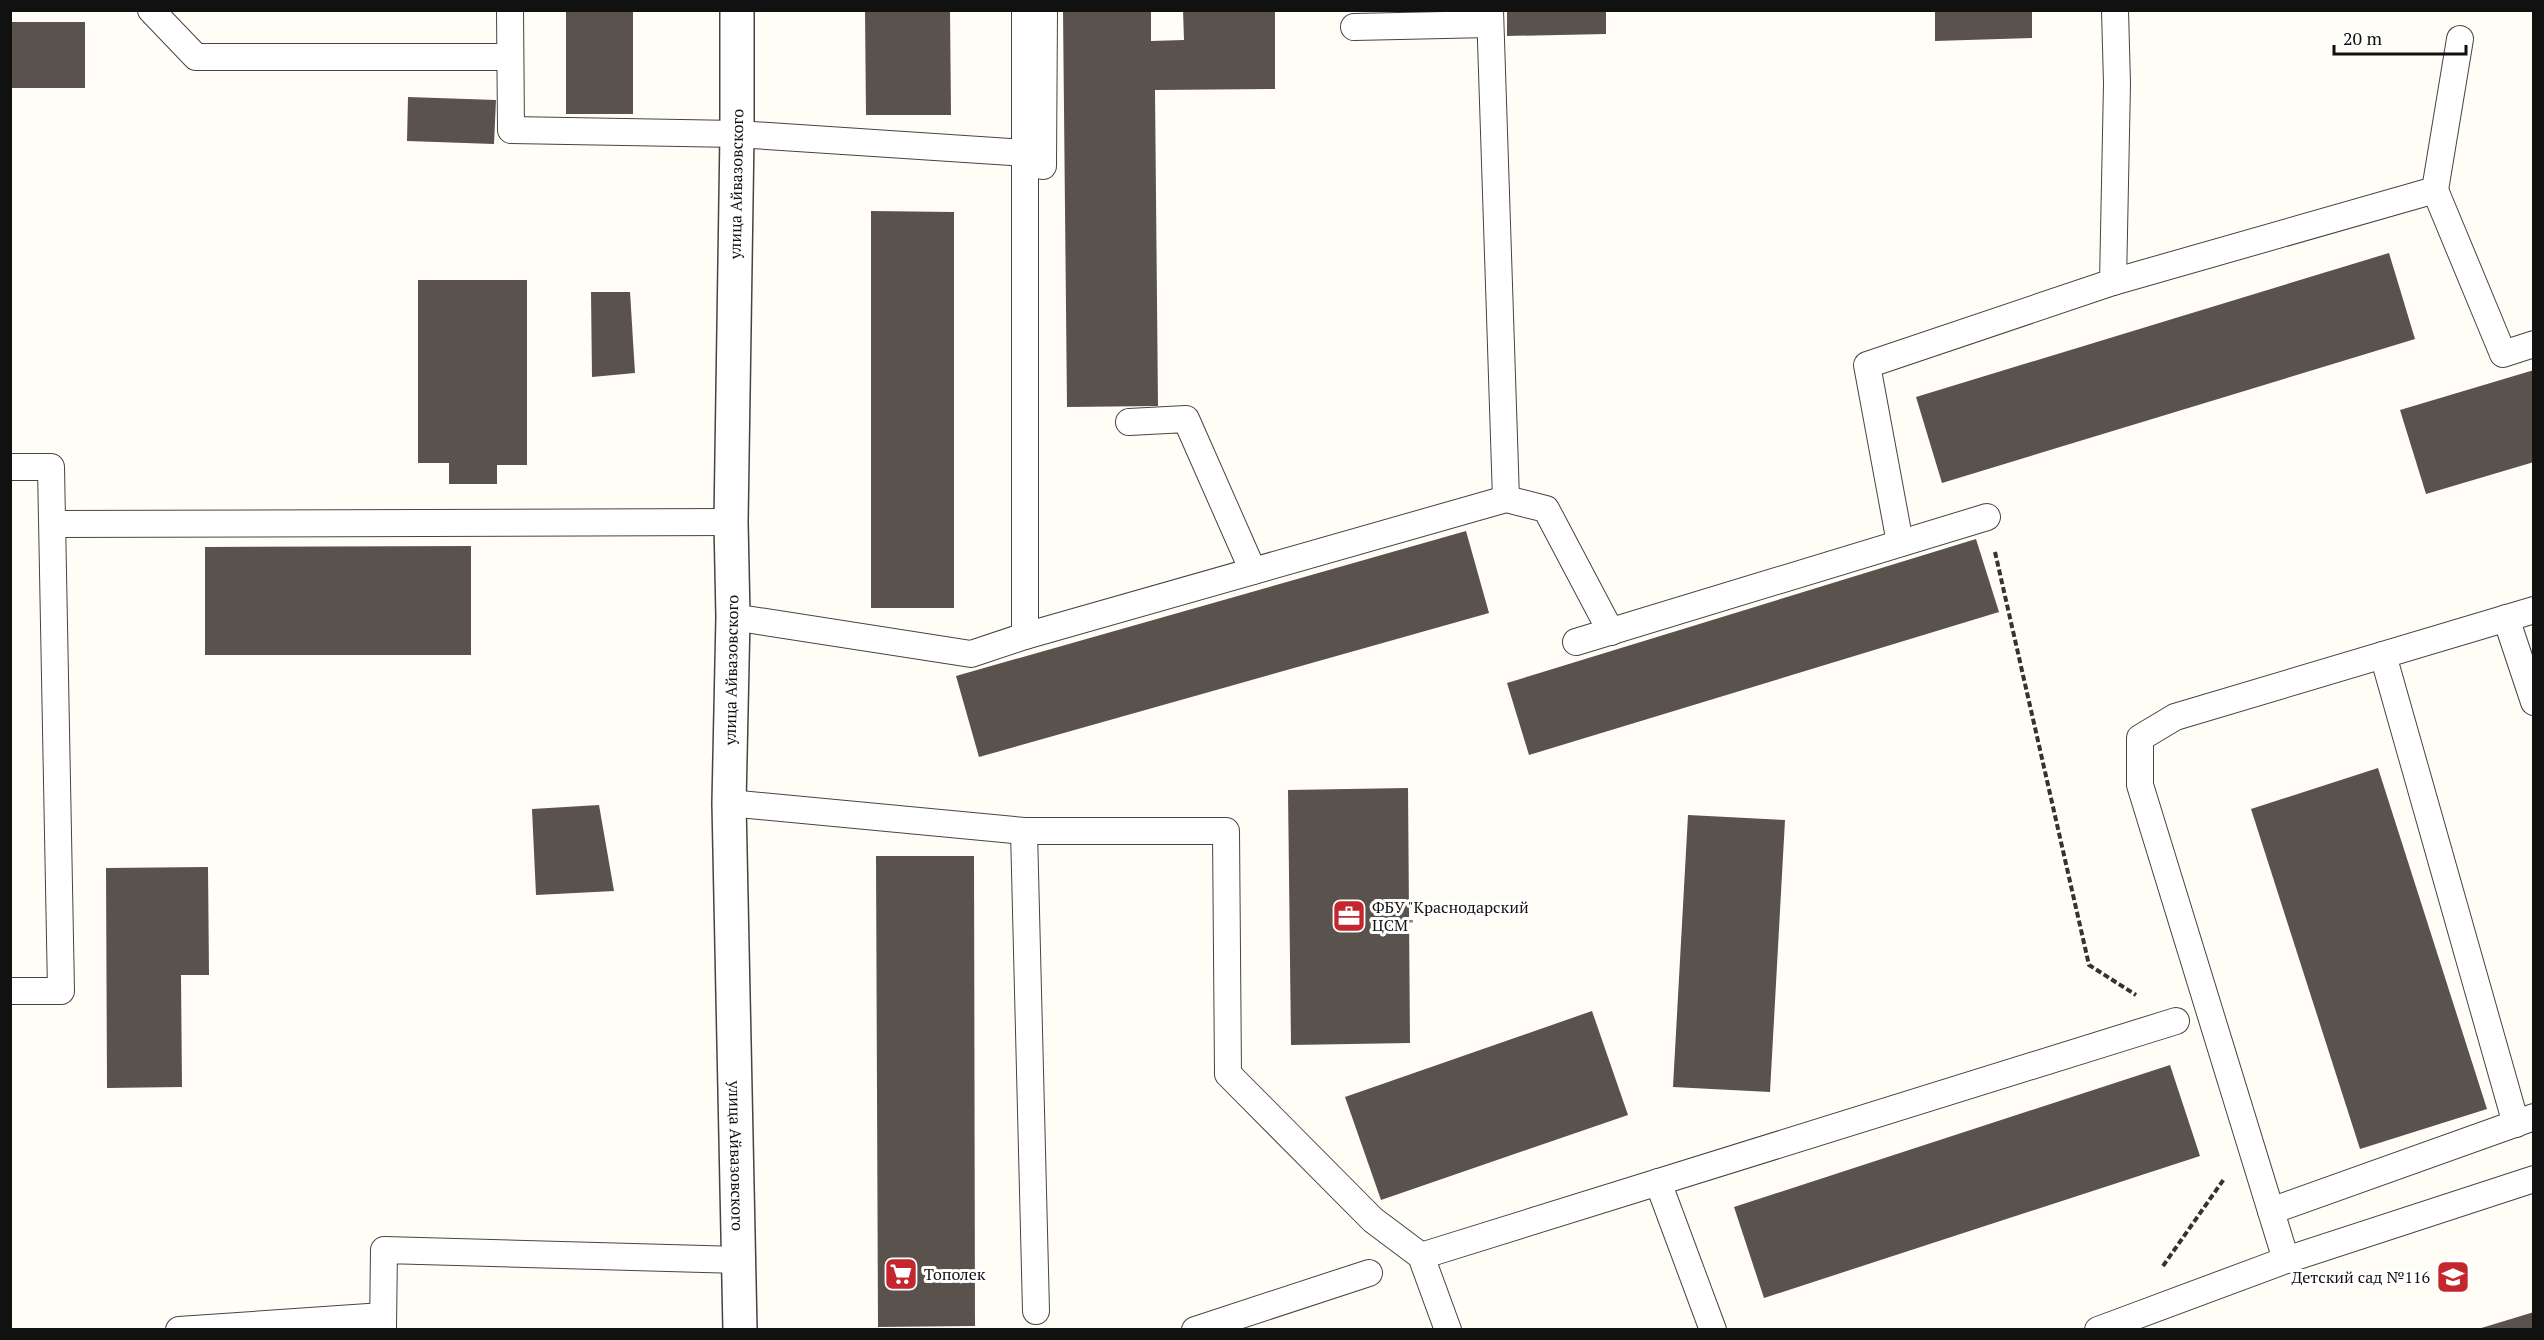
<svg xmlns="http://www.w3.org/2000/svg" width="2544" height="1340" viewBox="0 0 2544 1340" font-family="'PT Serif',serif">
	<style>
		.building { fill: #5a524d }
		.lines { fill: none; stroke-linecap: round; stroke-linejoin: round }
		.service-casing { stroke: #444; stroke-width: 28 }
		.tertiary-casing { stroke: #444; stroke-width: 36 }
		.path { stroke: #333; stroke-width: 4; stroke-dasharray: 6 3; stroke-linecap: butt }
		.service { stroke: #fff; stroke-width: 26 }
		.tertiary { stroke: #fff; stroke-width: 33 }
		.labels { text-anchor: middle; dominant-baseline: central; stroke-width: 6; stroke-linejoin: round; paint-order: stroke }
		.street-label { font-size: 16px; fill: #111; stroke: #fff }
		.poi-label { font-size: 16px; fill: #111; stroke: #fff; text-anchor: start }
	</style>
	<rect width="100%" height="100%" fill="#fffdf5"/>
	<g class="building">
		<rect x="566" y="10" width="67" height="104"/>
		<polygon points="865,10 950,10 951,115 866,115"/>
		<polygon points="1063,10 1151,10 1151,41 1184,40 1183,10 1275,10 1275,89 1155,90 1158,406 1067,407"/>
		<polygon points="1507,10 1606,10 1606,34 1507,36"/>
		<polygon points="1935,10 2032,10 2032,38 1935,41"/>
		<rect x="10" y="22" width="75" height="66"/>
		<polygon points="408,97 496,100 494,144 407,141"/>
		<polygon points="871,211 954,212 954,608 871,608"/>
		<polygon points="2389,253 2415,339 1942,483 1916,397"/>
		<polygon points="418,280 527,280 527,465 497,465 497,484 449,484 449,463 418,463"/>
		<polygon points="591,292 630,292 635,373 592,377"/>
		<polygon points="2534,370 2534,462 2426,494 2400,410"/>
		<polygon points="1466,531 1489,613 979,757 956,676"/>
		<polygon points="1976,539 1999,612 1529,755 1507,683"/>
		<polygon points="471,546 471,655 205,655 205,547"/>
		<polygon points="2378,768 2487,1109 2360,1149 2251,809"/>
		<polygon points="1408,788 1410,1043 1291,1045 1288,790"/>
		<polygon points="599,805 614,891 536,895 532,809"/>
		<polygon points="1688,815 1785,820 1770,1092 1673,1087"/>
		<polygon points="876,856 974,856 975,1326 878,1327"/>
		<polygon points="208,867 209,975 181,975 182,1087 107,1088 106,868"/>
		<polygon points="1592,1011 1628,1115 1381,1200 1345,1097"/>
		<polygon points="2170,1065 2200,1156 1764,1298 1734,1207"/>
		<polygon points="2534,1312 2534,1330 2478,1330 2478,1329"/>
	</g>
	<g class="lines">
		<defs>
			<g id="service">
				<polyline points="151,10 196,57 510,57"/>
				<polyline points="510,10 511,130 737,134 1025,153"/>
				<polyline points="1490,10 1506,499"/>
				<polyline points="1354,27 1490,24"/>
				<polyline points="1043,166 1044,10"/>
				<polyline points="2435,190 2460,39"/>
				<polyline points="2113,282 2435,190 2503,354 2534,344"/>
				<polyline points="1129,422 1186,419 1253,571"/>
				<polyline points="10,467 51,467 61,991 10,991"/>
				<polyline points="53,524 731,522"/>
				<polyline points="1900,543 1867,365 2113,282 2117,84 2115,10"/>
				<polyline points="733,617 971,654 1025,636 1506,499 1546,509 1611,632"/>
				<polyline points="2506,618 2534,702"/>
				<polyline points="1025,636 1025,10"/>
				<polyline points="1576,642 1987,517"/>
				<polyline points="2383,655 2516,1124"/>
				<polyline points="729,803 1024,831 1226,831 1228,1074 1373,1220 1421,1256 1448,1330"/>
				<polyline points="1024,831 1036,1311"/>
				<polyline points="1658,1182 1713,1330"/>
				<polyline points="2271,1211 2534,1117"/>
				<polyline points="1421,1256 2176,1021"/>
				<polyline points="2286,1260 2140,785 2140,738 2175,717 2534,610"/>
				<polyline points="179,1330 383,1316"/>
				<polyline points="383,1330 384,1250 739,1260"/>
				<polyline points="1195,1330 1369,1273"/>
				<polyline points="2098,1330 2286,1260 2534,1179"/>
			</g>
			<g id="tertiary">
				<path id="s1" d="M737,10V134L731,522L733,617L729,803L740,1330"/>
			</g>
		</defs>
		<use href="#service" class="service-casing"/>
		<use href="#tertiary" class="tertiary-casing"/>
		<g class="path">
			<polyline points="1995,552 2089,965 2136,995"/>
			<polyline points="2163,1266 2224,1179"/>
		</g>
		<use href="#service" class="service"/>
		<use href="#tertiary" class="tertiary"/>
	</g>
	<defs>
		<symbol id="office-square" viewBox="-11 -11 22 22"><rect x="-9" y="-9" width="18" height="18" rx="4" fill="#c4262e" stroke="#fff"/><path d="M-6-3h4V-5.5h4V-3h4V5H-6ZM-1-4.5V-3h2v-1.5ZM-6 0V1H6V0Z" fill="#fff"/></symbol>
		<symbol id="supermarket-square" viewBox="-11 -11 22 22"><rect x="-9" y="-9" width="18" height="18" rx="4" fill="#c4262e" stroke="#fff"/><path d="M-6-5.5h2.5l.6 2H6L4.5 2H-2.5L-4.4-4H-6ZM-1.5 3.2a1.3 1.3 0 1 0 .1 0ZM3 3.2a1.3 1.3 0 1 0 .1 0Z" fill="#fff"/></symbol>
		<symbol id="school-square" viewBox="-11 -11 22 22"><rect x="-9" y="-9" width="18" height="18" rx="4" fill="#c4262e" stroke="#fff"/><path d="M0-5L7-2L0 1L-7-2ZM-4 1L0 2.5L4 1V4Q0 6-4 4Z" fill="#fff"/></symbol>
	</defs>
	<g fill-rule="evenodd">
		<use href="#office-square" x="1330" y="897" width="38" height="38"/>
		<use href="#supermarket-square" x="882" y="1255" width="38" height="38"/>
		<use href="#school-square" x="2434" y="1258" width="38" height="38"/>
	</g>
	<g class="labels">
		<g class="street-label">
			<text transform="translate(736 184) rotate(-89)">улица Айвазовского</text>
			<text transform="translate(731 670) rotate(-89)">улица Айвазовского</text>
			<text stroke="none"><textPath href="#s1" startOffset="1146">улица Айвазовского</textPath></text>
		</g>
		<g class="poi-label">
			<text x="1372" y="907">ФБУ "Краснодарский<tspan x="1372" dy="18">ЦСМ"</tspan></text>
			<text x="924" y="1274">Тополек</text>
			<text x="2430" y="1277" text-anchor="end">Детский сад №116</text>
		</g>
	</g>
	<rect width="2544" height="1340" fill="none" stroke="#111111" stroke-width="24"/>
	<path d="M2334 45v9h132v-9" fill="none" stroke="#111111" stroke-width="3"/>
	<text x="2343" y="45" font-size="18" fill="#111111" stroke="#ffffff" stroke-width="4.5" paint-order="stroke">20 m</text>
</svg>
